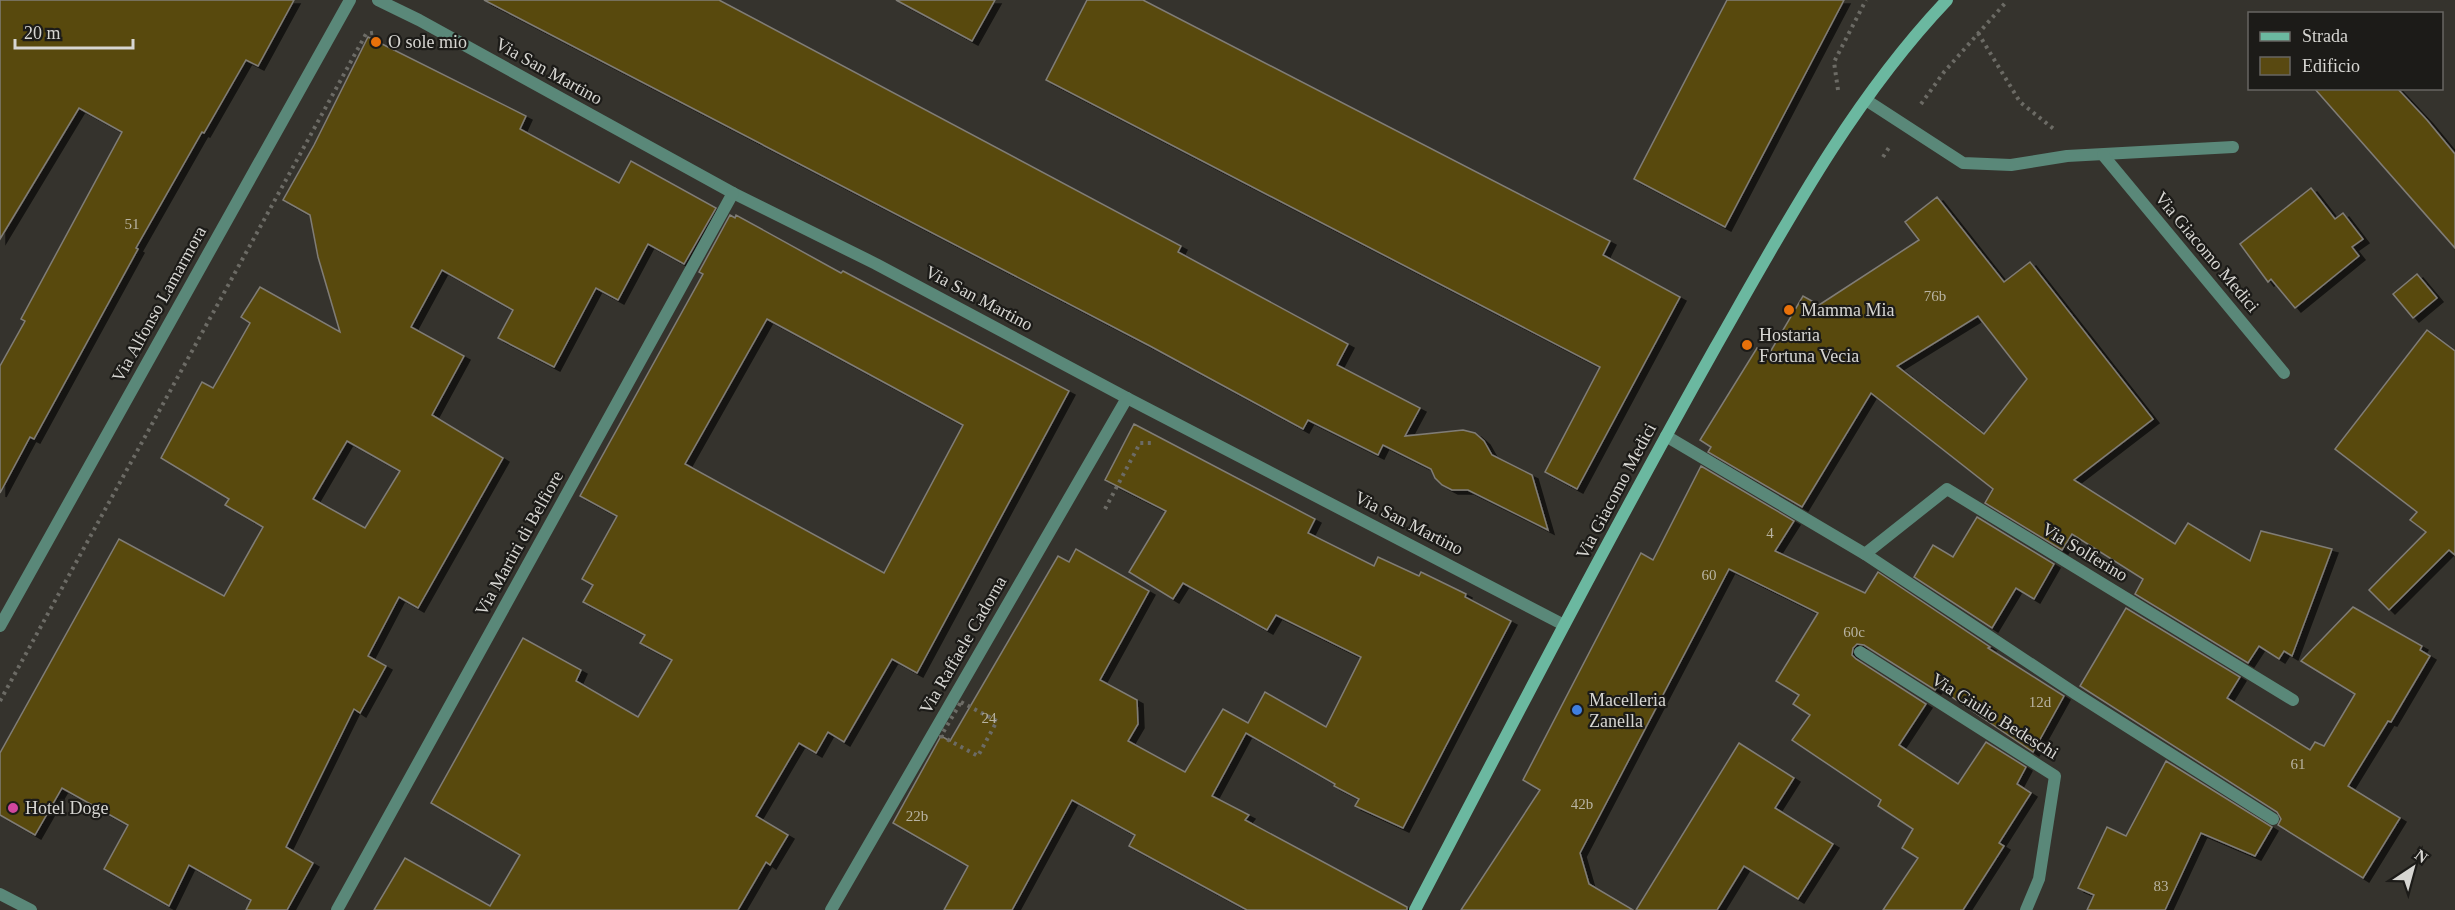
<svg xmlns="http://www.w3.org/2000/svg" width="2455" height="910" viewBox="0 0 2455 910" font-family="'Times New Roman',serif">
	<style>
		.building { fill: #594911; stroke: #807d76; stroke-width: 1.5; fill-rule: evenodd; filter: url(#shadow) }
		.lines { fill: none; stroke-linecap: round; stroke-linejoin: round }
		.path { stroke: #6c6b65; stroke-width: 4; stroke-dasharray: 3 4.5; stroke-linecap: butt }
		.minor { stroke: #5a8879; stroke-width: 12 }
		.secondary { stroke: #6bb8a0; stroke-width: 12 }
		.food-dot { fill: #e8710a; stroke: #1c1b18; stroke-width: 2 }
		.shop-dot { fill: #3f7fe0; stroke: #1c1b18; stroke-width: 2 }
		.hotel-dot { fill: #d1479c; stroke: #1c1b18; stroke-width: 2 }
		.labels { text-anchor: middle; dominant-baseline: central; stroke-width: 4.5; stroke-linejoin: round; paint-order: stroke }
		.number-label { font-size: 15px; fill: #b8b3a2 }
		.poi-label { font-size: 18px; fill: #d7d6d2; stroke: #1c1b18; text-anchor: start }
		.street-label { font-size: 18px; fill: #d7d6d2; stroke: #1c1b18 }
	</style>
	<defs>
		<filter id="shadow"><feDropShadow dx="6" dy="4" stdDeviation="0" flood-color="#0009"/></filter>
	</defs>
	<rect width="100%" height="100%" fill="#35332d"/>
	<g class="building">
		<polygon points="0,0 294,0 258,66 246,60 204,133 202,132 136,248 138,249 34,439 30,437 0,493 0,366 25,321 21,319 122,132 79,108 0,239"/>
		<polygon points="484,0 719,0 1181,246 1178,252 1348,344 1337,365 1420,408 1405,436 1463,430 1475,433 1484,441 1492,455 1532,475 1548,530 1468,490 1452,490 1442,485 1435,478 1431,469 1383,445 1378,455 1308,420 1303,429 1150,346"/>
		<polygon points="896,0 995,0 972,41"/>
		<polygon points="1087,0 1143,0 1610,241 1603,255 1680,297 1577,489 1545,472 1600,367 1046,80"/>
		<polygon points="1727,0 1844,0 1725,227 1634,179"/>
		<path d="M368,37L526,116L520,129L619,183L631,161L716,208L684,264L648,244L618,300L596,288L554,367L498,338L513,310L442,270L411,327L464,356L432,415L503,458L418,608L399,597L368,656L386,666L360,713L354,709L286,847L313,863L287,910H246L251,900L189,865L169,906L104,869L128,825L62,788L35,835L0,815V753L119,539L224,596L263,527L225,505L229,499L161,458L202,382L213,388L250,323L241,317L260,287L340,332L318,257L310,215L283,200L314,145ZM347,441L400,471L365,528L313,499Z"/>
		<polygon points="2314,88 2397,88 2427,120 2455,154 2455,248"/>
		<polygon points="2311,188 2335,219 2343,213 2363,239 2352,247 2359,256 2295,308 2271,279 2268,282 2240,244"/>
		<path d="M1937,197L2004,282L2030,262L2153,419L2074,480L2175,544L2188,523L2250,561L2261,531L2332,549L2292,656L2284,651L2279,659L2259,646L2248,663L2135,594L2143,579L2072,534L2062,550L1985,503L1993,489L1871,393L1802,507L1708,452L1711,447L1700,440L1757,348L1769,354L1803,296L1819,305L1919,240L1905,222ZM1978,316L2027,379L1984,434L1897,366Z"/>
		<path d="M730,215L735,218L736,215L841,273L843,271L1069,391L917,673L892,659L844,742L828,732L816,753L799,743L756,816L788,835L770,865L766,862L738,910H374L405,858L490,906L520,855L431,803L523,638L581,670L576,681L638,717L672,660L640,643L645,635L583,602L593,585L582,579L617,516L580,496L703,274L699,272ZM767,319L963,425L884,573L685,464Z"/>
		<polygon points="2417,274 2437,298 2413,318 2393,294"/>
		<polygon points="2427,330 2455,351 2455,555 2449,550 2389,610 2369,590 2426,532 2410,520 2417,512 2335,449"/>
		<polygon points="1134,424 1315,519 1308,533 1374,566 1378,557 1419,576 1421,572 1466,594 1465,597 1511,621 1403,828 1355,806 1359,799 1334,786 1335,784 1246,733 1212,796 1249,815 1245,820 1407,907 1407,910 1247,910 1129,846 1135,835 1072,800 1012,910 944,910 968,866 893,823 941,736 950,741 1058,556 1069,562 1076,549 1149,591 1100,680 1137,700 1138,724 1128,741 1185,772 1223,709 1248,723 1265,692 1326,727 1361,657 1276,615 1267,630 1183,583 1173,599 1129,572 1166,511 1105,480"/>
		<polygon points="1701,466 1794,521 1775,551 1865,593 1878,572 1990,647 1988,648 2064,696 2033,752 1937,687 1935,690 1864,645 1857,644 1853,648 1852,655 1856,659 1926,704 1899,745 1958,784 1986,742 2026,767 2017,784 2031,793 1999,843 2004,846 1963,910 1883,910 1918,858 1902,848 1913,829 1878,806 1881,800 1792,740 1810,715 1793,704 1799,695 1776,681 1818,613 1729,569 1580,853 1589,884 1633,910 1461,910 1540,790 1523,780 1641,553 1653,560"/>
		<polygon points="1977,517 2054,564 2034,599 2016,588 1992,628 1914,577 1933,545 1953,557"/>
		<polygon points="2353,607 2422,646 2420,650 2430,656 2391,722 2388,721 2348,786 2400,818 2363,878 2278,825 2281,819 2277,812 2080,686 2126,608 2240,677 2227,698 2310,750 2315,742 2324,746 2355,694 2301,661"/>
		<polygon points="1739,743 1794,778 1775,808 1833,844 1798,899 1744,866 1717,910 1636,910"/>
		<polygon points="2166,761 2272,827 2255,856 2201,833 2165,910 2087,910 2094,895 2078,888 2107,827 2126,836"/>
	</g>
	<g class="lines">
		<g class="path">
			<polyline points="1978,33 2020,102 2055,130"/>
			<polyline points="1838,90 1834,62 1866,0"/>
			<polyline points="1921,104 1944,72 2007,1"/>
			<polyline points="1883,157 1890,146"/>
			<polyline points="1105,509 1140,443 1151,443"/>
			<polyline points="0,701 366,34 377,32"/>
			<polygon points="961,702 997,721 978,756 941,736"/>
		</g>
		<g class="minor">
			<polyline points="378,0 419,20 733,193 876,264 1127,398 1564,625"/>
			<polyline points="1866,100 1963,163 2011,165 2067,156 2233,147"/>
			<polyline points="2103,155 2284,373"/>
			<polyline points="1666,436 1865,554 2076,694 2273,819"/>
			<polyline points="1865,554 1947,489 2293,700"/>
			<polyline points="0,626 350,0"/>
			<polyline points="1860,652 2055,776 2039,879 2026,910"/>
			<polyline points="0,894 31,910"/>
			<polyline points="337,910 733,193"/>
			<polyline points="831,910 1127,398"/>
		</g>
		<path class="secondary" d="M1415,910C1513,722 1611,533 1715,348C1784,227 1851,101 1947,0"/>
	</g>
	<g class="food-dot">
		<circle cx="376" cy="42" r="6"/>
		<circle cx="1789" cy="310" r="6"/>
		<circle cx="1747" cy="345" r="6"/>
	</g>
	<circle class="shop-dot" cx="1577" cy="710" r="6"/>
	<circle class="hotel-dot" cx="13" cy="808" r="6"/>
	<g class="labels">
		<g class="number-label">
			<text x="132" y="224">51</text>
			<text x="1935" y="296">76b</text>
			<text x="1770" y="533">4</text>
			<text x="1709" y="575">60</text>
			<text x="1854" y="632">60c</text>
			<text x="2040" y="702">12d</text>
			<text x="989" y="718">24</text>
			<text x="2298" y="764">61</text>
			<text x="1582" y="804">42b</text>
			<text x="917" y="816">22b</text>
			<text x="2161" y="886">83</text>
		</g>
		<g class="poi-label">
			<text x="388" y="42">O sole mio</text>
			<text x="1801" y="310">Mamma Mia</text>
			<text x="1759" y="335">Hostaria<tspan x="1759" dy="21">Fortuna Vecia</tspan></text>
			<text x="1589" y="700">Macelleria<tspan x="1589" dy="21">Zanella</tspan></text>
			<text x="25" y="808">Hotel Doge</text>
		</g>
		<g class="street-label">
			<text transform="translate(549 71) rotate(29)">Via San Martino</text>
			<text transform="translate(2207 252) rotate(50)">Via Giacomo Medici</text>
			<text transform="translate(979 298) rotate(28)">Via San Martino</text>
			<text transform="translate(159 304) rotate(-61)">Via Alfonso Lamarmora</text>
			<text transform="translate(1616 491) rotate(-62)">Via Giacomo Medici</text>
			<text transform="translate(1409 523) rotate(27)">Via San Martino</text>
			<text transform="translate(519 543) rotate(-61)">Via Martiri di Belfiore</text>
			<text transform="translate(2085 552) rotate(31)">Via Solferino</text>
			<text transform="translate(963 645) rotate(-60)">Via Raffaele Cadorna</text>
			<text transform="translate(1995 716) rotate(32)">Via Giulio Bedeschi</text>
		</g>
	</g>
	<rect x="2248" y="12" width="195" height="78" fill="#1c1b18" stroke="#676662" stroke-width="1.5"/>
	<rect x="2260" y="32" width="30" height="9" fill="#6bb8a0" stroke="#676662" stroke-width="1.5"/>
	<text x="2302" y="42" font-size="18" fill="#d7d6d2">Strada</text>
	<rect x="2260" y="57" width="30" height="18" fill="#594911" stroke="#676662" stroke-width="1.5"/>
	<text x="2302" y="72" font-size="18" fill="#d7d6d2">Edificio</text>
	<g transform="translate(2413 868) rotate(36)" stroke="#1c1b18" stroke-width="4.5" paint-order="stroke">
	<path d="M0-4.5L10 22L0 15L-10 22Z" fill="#d7d6d2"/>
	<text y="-9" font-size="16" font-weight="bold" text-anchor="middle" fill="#d7d6d2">N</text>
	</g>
	<path d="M15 39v9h118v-9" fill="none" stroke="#d7d6d2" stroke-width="3"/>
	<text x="24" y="39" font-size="18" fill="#d7d6d2" stroke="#1c1b18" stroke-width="4.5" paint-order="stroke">20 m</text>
</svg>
